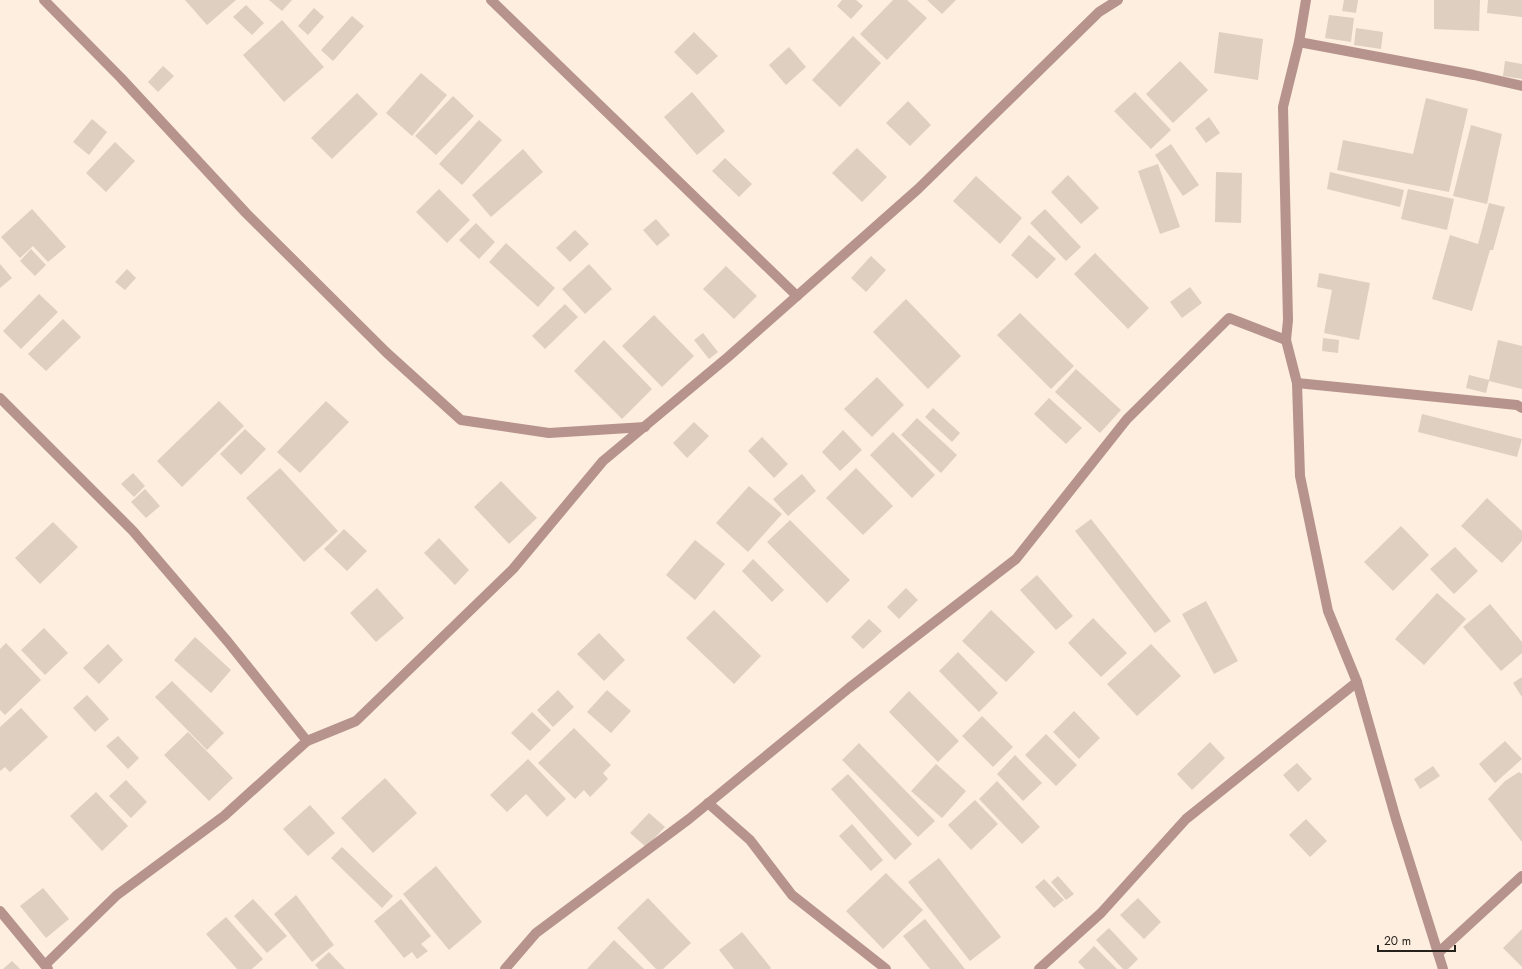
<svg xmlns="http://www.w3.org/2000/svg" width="1522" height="969" viewBox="0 0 1522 969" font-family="Jost,sans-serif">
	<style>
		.building { fill: #decfc0 }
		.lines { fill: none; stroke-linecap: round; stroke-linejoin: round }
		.street { stroke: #b7938e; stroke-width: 10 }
	</style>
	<rect width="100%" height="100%" fill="#fdeedf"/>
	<g class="building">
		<polygon points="185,0 236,0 207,25"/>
		<polygon points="269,0 292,0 282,11"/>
		<polygon points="842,0 856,0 863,6 851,19 837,6"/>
		<polygon points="893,0 907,0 927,18 887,60 860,34"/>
		<polygon points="927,0 956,0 942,14"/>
		<polygon points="1344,0 1358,0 1356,13 1342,11"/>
		<polygon points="1434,0 1480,0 1479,31 1434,29"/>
		<polygon points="1488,0 1522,0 1522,17 1487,13"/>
		<polygon points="246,5 264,23 252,35 233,17"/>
		<polygon points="314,8 324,17 308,35 298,26"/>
		<polygon points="1329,15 1354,18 1351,42 1325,38"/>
		<polygon points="352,16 364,26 333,61 321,50"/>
		<polygon points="282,20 324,67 284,102 243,55"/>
		<polygon points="1356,28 1383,32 1381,49 1354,45"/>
		<polygon points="694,32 718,56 697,75 674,52"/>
		<polygon points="1219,32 1263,39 1258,80 1214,73"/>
		<polygon points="853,36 881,63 840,107 812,80"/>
		<polygon points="789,47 806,67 786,85 769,65"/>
		<polygon points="1180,61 1208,90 1173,123 1146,94"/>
		<polygon points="1505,61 1522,64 1522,79 1503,76"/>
		<polygon points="163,66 174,76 158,92 148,82"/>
		<polygon points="421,73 447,95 412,136 386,113"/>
		<polygon points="692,92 725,131 697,155 664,117"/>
		<polygon points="1135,92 1171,130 1151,149 1114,111"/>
		<polygon points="357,93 378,114 332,159 311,138"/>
		<polygon points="453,96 474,116 436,155 415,136"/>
		<polygon points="1426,98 1468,109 1449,192 1337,170 1343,140 1413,154"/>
		<polygon points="908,101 931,125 910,146 886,123"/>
		<polygon points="1209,117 1220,133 1206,143 1195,128"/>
		<polygon points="92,119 107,132 89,155 73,142"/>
		<polygon points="479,120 502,140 462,185 439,164"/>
		<polygon points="1471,125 1502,134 1487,204 1453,196"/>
		<polygon points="115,142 135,161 106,192 86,173"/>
		<polygon points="1171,144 1199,185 1183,196 1155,155"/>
		<polygon points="857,148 887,177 862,202 832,173"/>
		<polygon points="523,149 543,172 491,217 472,195"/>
		<polygon points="725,158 752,184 739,197 712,171"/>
		<polygon points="1158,164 1180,227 1160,234 1138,171"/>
		<polygon points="1216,172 1242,173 1241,223 1215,222"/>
		<polygon points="1330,172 1404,190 1400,207 1327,189"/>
		<polygon points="1068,175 1099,208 1081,224 1051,192"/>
		<polygon points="976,176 1022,218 1000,244 953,201"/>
		<polygon points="439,189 470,220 447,243 416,212"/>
		<polygon points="1408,189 1454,199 1447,230 1401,219"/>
		<polygon points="1489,203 1505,207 1493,250 1490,250 1472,311 1432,299 1450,235 1478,244"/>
		<polygon points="32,209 66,247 48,262 33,246 20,258 1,237"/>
		<polygon points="1045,209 1081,247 1066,261 1030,223"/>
		<polygon points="656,219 670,235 657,246 643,230"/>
		<polygon points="476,223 495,242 479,259 459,240"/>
		<polygon points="575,230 589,244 570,262 556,248"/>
		<polygon points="1029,235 1056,259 1037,279 1011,255"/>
		<polygon points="506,243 555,288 538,307 489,262"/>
		<polygon points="31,249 46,265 35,276 20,261"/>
		<polygon points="1095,253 1149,308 1128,329 1074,274"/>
		<polygon points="871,256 886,270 866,292 851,278"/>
		<polygon points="0,264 12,278 0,288"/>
		<polygon points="589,264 612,289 585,314 562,289"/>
		<polygon points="726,266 757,296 734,319 703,289"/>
		<polygon points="127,269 136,278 125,290 115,282"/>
		<polygon points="1319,273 1370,283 1359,340 1324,333 1332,290 1317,287"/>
		<polygon points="1190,287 1202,303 1182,318 1170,302"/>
		<polygon points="39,294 58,312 21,349 3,331"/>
		<polygon points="906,299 961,356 928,389 873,332"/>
		<polygon points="565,304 578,317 545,349 532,336"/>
		<polygon points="1020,313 1074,366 1051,389 997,335"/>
		<polygon points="654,315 694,356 662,387 622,346"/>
		<polygon points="63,319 81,337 46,371 28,354"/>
		<polygon points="703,333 718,352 709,359 694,340"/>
		<polygon points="1323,338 1339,340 1338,353 1322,351"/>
		<polygon points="604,340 652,389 622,419 574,371"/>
		<polygon points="1498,340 1522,346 1522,389 1489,381 1486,393 1466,388 1469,375 1489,380"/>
		<polygon points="1076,369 1121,410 1100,433 1055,392"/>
		<polygon points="877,377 904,405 872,437 844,409"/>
		<polygon points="1049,398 1082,428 1066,444 1034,414"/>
		<polygon points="219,401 244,426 182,487 157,461"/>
		<polygon points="326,401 349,422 300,473 277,452"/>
		<polygon points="933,408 960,433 952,442 925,417"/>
		<polygon points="1422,414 1522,439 1517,457 1418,432"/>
		<polygon points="917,418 957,455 941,473 901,435"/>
		<polygon points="694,422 709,436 687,458 673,443"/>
		<polygon points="245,429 266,449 241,475 220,454"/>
		<polygon points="843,430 862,450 840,471 822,452"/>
		<polygon points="893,432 935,475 912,498 870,455"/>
		<polygon points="762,437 788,464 774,478 748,451"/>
		<polygon points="280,468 338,531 304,562 246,498"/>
		<polygon points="856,468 893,506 863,535 826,498"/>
		<polygon points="133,473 145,486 134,497 121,484"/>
		<polygon points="802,474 816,491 788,516 773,499"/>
		<polygon points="501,481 537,518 509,544 474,507"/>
		<polygon points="749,486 782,514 748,552 716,523"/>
		<polygon points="145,489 160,506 146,518 131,502"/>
		<polygon points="1487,498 1522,531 1522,541 1502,563 1461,526"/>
		<polygon points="1091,519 1171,621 1155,633 1075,531"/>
		<polygon points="790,520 850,580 827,603 767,542"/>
		<polygon points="53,522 78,547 40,584 15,558"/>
		<polygon points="1401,526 1429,555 1393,591 1364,562"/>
		<polygon points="344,529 367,551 347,571 324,549"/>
		<polygon points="439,538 469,570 455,585 424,553"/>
		<polygon points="695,540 725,564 695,600 666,575"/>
		<polygon points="1455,547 1478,571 1454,594 1430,569"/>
		<polygon points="753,559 784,590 772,602 742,571"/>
		<polygon points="1037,575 1073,616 1056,630 1020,590"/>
		<polygon points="377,588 404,618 376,642 350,613"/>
		<polygon points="906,588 918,600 899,619 887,607"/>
		<polygon points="1437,593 1466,619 1424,665 1395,639"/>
		<polygon points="1206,601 1238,661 1214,674 1182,614"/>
		<polygon points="1490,604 1522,642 1522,653 1501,671 1463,627"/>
		<polygon points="714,610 761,656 734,684 686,638"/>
		<polygon points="991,610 1035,652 1006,682 962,641"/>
		<polygon points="1093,618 1127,653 1101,677 1068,643"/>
		<polygon points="869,619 882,631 863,649 851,637"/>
		<polygon points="44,628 68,653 45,675 21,650"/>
		<polygon points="599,633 625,660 604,681 577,654"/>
		<polygon points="195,637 231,670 211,693 174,660"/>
		<polygon points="6,643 41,680 5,715 0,710 0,649"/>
		<polygon points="108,644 123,660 99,684 83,668"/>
		<polygon points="1151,644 1181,676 1137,716 1107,684"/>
		<polygon points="958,652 998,693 979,712 939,671"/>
		<polygon points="1522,677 1522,697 1513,683"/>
		<polygon points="172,681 224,733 207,750 155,697"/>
		<polygon points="558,690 574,707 553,727 537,710"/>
		<polygon points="607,690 631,711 611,733 587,712"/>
		<polygon points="909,691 959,741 938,762 889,712"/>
		<polygon points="87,695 109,719 95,732 73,708"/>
		<polygon points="21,708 48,737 10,772 5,767 0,771 0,727"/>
		<polygon points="1074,711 1100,738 1079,759 1053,732"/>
		<polygon points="532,712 551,730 530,751 511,733"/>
		<polygon points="982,716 1013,747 993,767 962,736"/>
		<polygon points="574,728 611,765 603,773 608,779 590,797 584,790 575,799 538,763"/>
		<polygon points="188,732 233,778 209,801 164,755"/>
		<polygon points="1046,734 1077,765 1056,786 1025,755"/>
		<polygon points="118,736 139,758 128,769 106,746"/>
		<polygon points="1505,741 1522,759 1495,783 1479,764"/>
		<polygon points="1210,742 1225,758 1192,790 1177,774"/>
		<polygon points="859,743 935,821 918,837 842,760"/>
		<polygon points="1015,755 1042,783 1023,801 997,774"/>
		<polygon points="528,759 566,799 547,817 526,794 507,812 490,795"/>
		<polygon points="1297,763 1312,779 1298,792 1283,775"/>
		<polygon points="936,764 966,791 942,818 911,791"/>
		<polygon points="1433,766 1440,776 1420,789 1414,779"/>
		<polygon points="1519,772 1522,774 1522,842 1488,799 1505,781"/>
		<polygon points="848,774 912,844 895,860 831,789"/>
		<polygon points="385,778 417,813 373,853 341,818"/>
		<polygon points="126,780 147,802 131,818 109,796"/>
		<polygon points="997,781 1040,827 1022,844 979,799"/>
		<polygon points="96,792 128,826 102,851 70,816"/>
		<polygon points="975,800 998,824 971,850 948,825"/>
		<polygon points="310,805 335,833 308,856 283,829"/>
		<polygon points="649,813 665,827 646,847 630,833"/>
		<polygon points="1306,819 1327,841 1310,857 1289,835"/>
		<polygon points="852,824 883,860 871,871 839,836"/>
		<polygon points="342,847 393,896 382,908 331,858"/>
		<polygon points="939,858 1001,937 970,961 908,882"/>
		<polygon points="436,866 482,922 449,950 403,894"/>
		<polygon points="886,873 923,910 883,949 846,911"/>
		<polygon points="1058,876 1074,894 1066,900 1051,882"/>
		<polygon points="1044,879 1064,900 1054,908 1035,887"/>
		<polygon points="43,888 69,919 46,938 20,906"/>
		<polygon points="296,895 334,945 312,962 274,914"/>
		<polygon points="648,898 691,943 663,969 656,969 617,928"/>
		<polygon points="1138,898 1161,922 1144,939 1120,915"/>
		<polygon points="253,899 287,936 267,953 234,916"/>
		<polygon points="401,899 431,936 421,944 428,951 417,959 412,952 404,958 374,921"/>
		<polygon points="226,917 263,959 252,969 237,969 206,934"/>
		<polygon points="925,919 965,969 930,969 903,936"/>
		<polygon points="1109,928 1138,959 1128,969 1123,969 1096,940"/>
		<polygon points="1522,929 1522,967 1503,948"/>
		<polygon points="742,932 771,968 770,969 734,969 719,950"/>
		<polygon points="614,940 644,969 587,969"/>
		<polygon points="1094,946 1117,969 1085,969 1078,962"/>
		<polygon points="329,952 345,969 319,969 315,965"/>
		<polygon points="12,961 20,969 3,969"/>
	</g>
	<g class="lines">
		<g class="street">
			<polyline points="44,0 121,78 246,213 387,353 461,420 549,433 645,427"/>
			<polyline points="491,0 797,296"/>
			<polyline points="1306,0 1299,42 1283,107 1288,320 1286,340 1297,383 1300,476 1328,611 1357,682 1396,819 1443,969"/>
			<polyline points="1299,42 1474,75 1522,86"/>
			<polyline points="1297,383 1517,405 1522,408"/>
			<polyline points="0,398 133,531 228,642 307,741"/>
			<polyline points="708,803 750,840 792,895 886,969"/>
			<polyline points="0,911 48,969"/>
			<polyline points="1438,953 1522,876"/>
			<polyline points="45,965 117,895 224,816 307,741 356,721 513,569 603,461 728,357 918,189 1099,12 1118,0"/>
			<polyline points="505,969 536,933 689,819 849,688 1016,559 1127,419 1229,318 1286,340"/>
			<polyline points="1039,969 1101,913 1186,819 1357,682"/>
		</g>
	</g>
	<path d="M1378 945v6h77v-6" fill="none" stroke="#27211c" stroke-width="2"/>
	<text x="1384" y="945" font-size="12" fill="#27211c" stroke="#fdeedf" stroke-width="3" paint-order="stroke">20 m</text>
</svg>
